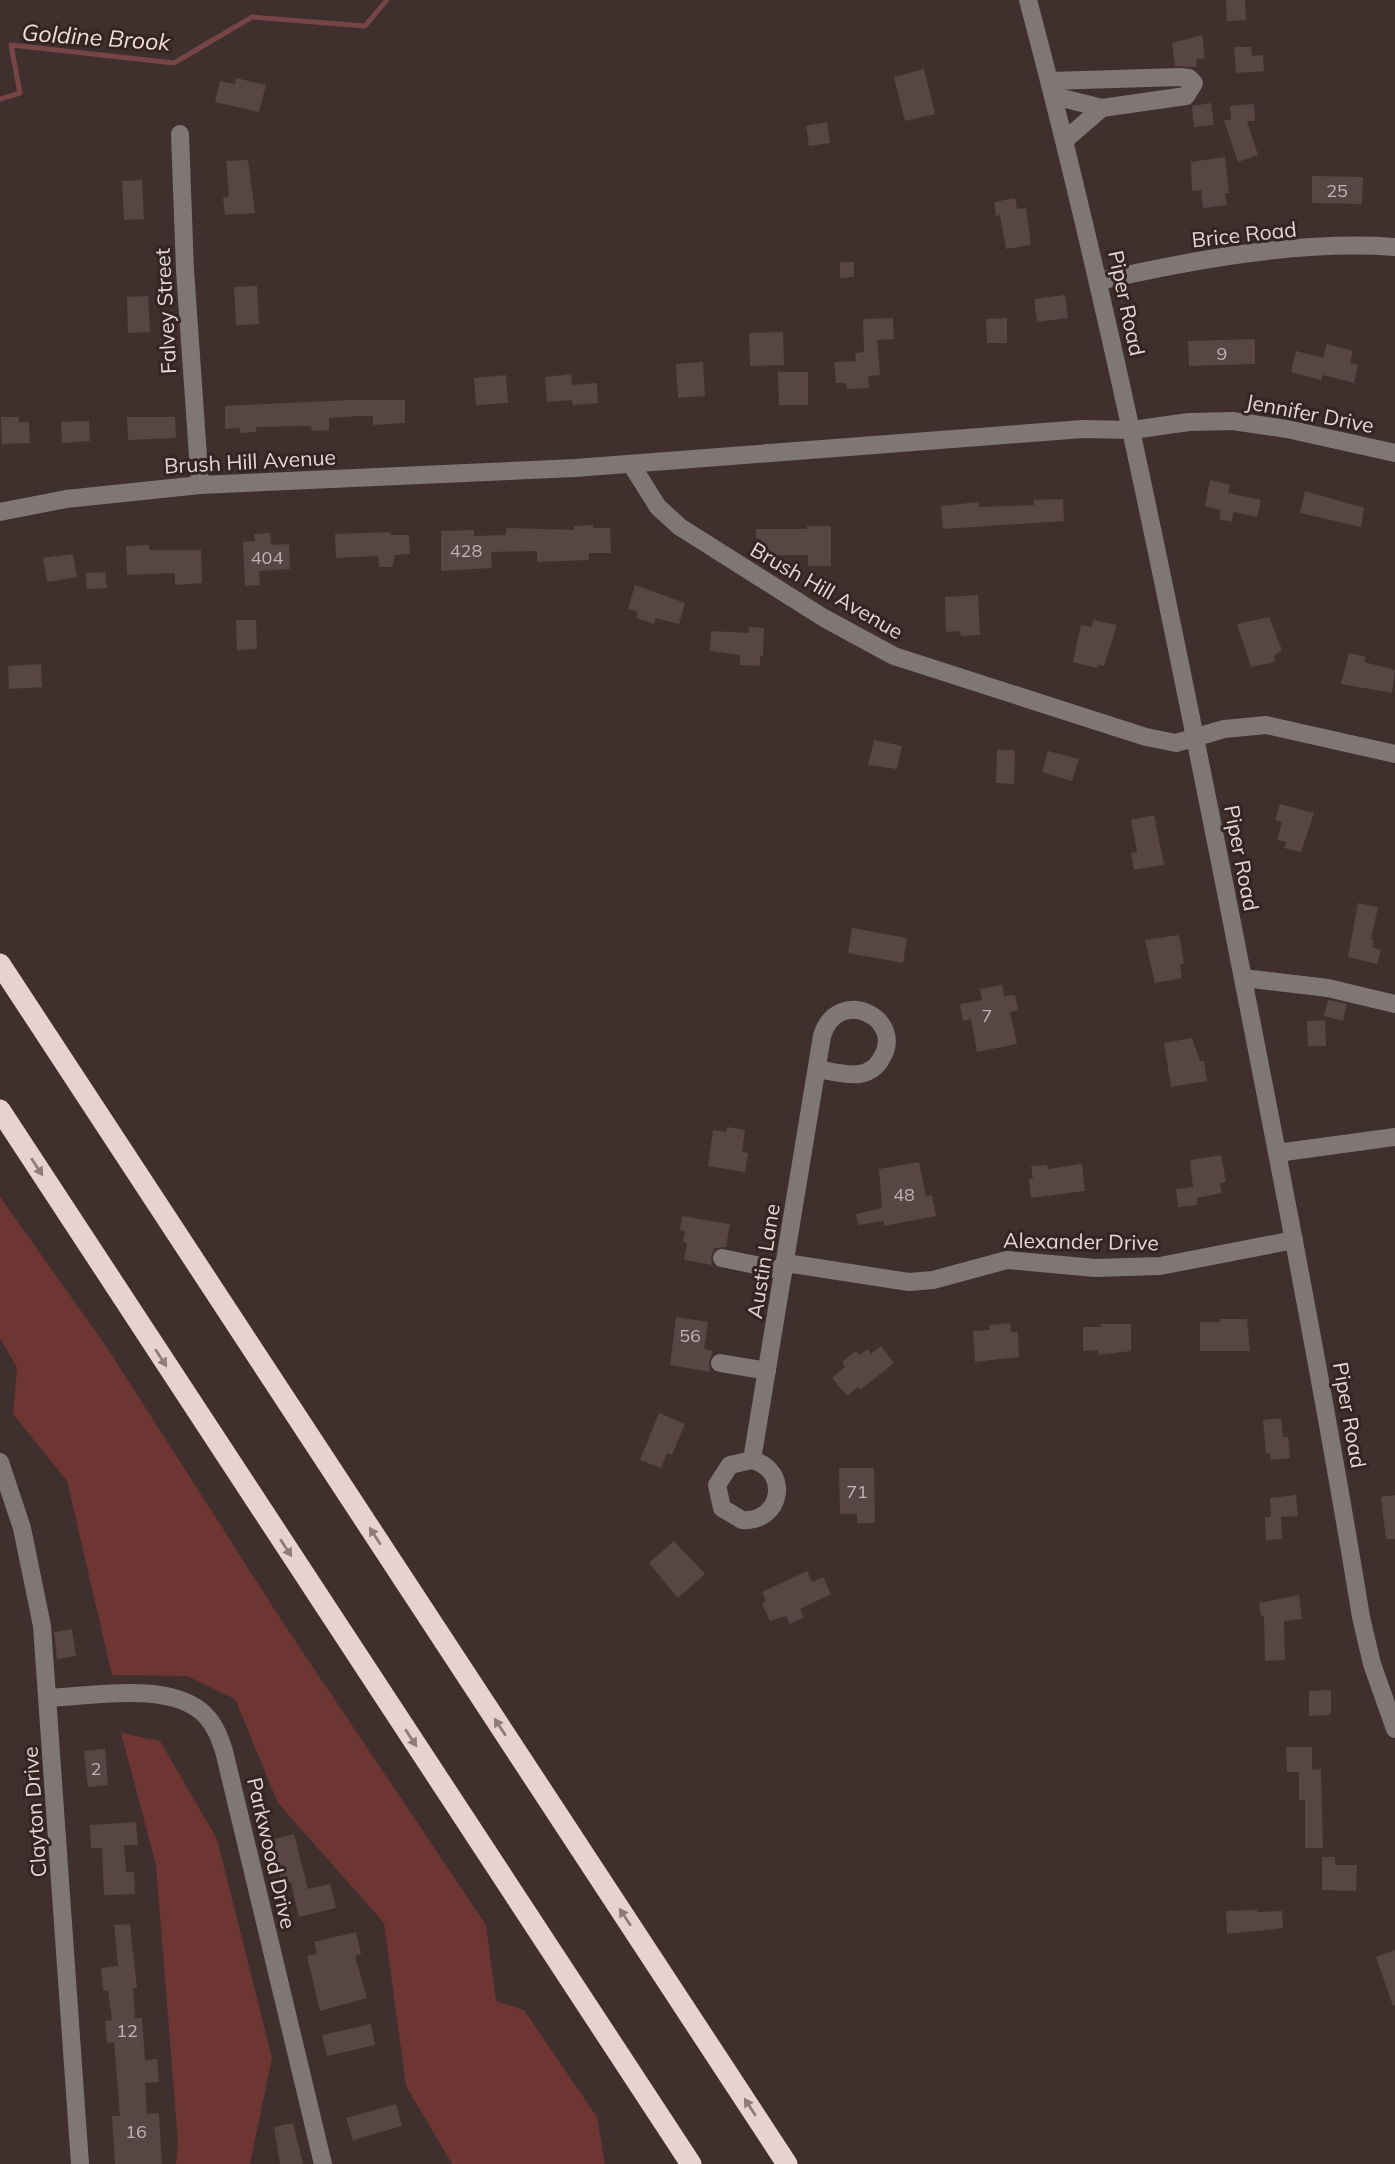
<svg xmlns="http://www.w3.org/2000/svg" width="1395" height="2164" viewBox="0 0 1395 2164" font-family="Mulish,sans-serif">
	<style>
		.green { fill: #6d3632 }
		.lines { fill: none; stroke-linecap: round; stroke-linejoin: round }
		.stream { stroke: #764546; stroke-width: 5 }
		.building { fill: #574644 }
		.minor { stroke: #7f7675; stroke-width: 18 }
		.highway { stroke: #e7d2d0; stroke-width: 21 }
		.oneway { fill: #8e7c7a }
		.labels { text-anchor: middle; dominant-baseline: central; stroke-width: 6; stroke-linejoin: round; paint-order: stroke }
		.number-label { font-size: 18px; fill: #c0b4b2 }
		.street-label { font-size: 21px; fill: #e3d8d7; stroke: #342523 }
		.water-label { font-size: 23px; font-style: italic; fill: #f1dbd8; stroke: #342523 }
	</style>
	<rect width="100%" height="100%" fill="#3f2f2d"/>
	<g class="green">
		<polygon points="0,1197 106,1346 280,1618 486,1925 496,2001 524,2010 597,2117 605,2164 452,2164 406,2086 384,1923 278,1803 235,1699 187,1676 112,1675 67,1481 13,1414 17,1368 0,1338"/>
		<polygon points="121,1733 160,1741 217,1839 272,2058 250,2164 176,2164 178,2143 156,1865"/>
	</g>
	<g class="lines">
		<polyline class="stream" points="0,99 20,93 11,45 174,63 252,17 365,26 387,0"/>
	</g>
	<g class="building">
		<polygon points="1226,0 1245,0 1246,20 1227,21"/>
		<polygon points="1202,35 1205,58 1196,59 1197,67 1175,66 1172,43"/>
		<polygon points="1234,47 1251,47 1252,56 1263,55 1264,71 1236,73"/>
		<polygon points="924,69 935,114 905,121 894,77"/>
		<polygon points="236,78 266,85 259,112 215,102 220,81 235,84"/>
		<polygon points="1211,103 1214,125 1194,127 1192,106"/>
		<polygon points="1254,104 1255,121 1247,121 1258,155 1238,162 1224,120 1231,120 1230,106"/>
		<polygon points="827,122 830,143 809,146 806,126"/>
		<polygon points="1225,157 1229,193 1225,193 1227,205 1203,208 1201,190 1192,191 1191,162"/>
		<polygon points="248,160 255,213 225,215 223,198 229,197 226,161"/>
		<polygon points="1312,176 1363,177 1362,204 1312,203"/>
		<polygon points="142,180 144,219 124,220 122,181"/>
		<polygon points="1015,198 1017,209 1026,208 1031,245 1006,249 1000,215 996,216 994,202"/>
		<polygon points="840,262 854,262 854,277 840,278"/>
		<polygon points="257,286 259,324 236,325 234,287"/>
		<polygon points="1065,295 1068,318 1037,322 1034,299"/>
		<polygon points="148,296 150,332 128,333 127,297"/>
		<polygon points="893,318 894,339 877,340 880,375 868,376 869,388 847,389 846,383 836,383 834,362 856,361 855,353 864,352 863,319"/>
		<polygon points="1007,318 1007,343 987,343 986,319"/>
		<polygon points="783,332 784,365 750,366 749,333"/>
		<polygon points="1255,339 1255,364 1189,366 1188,341"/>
		<polygon points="1327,344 1353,351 1350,363 1358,365 1354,383 1323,375 1321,380 1291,372 1296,351 1323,358"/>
		<polygon points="703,362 705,396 678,398 676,364"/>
		<polygon points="778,372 808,372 808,405 779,405"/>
		<polygon points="571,374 572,385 597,383 598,403 573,405 572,400 547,402 545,377"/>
		<polygon points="506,375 508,403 476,405 474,378"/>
		<polygon points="351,400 405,400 405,423 373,425 373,416 360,416 329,418 329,430 312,431 311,426 297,426 256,427 256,432 240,433 240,428 225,429 225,406"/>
		<polygon points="1,417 19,417 19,422 29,422 30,443 2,444"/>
		<polygon points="127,417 175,417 176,438 128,440"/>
		<polygon points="89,421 90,441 62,443 61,422"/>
		<polygon points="1210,480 1230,485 1228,493 1261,500 1257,517 1234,512 1231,522 1219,519 1221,510 1205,506"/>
		<polygon points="1305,491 1364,508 1361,527 1300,513"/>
		<polygon points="1063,499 1064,521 943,529 941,506 979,502 979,507 1034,505 1034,500"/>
		<polygon points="593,525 593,528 610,528 611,553 589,553 589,560 537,562 537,551 491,552 492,568 441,571 441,531 474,530 474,536 506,535 506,528 574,530 574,526"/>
		<polygon points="807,526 831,526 831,566 808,566 808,555 756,555 756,529 807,529"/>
		<polygon points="390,532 391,535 409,535 410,554 395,555 392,567 379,567 378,556 336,558 335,534"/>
		<polygon points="270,533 271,545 289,544 290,569 259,571 260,585 245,586 243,542 255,541 254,534"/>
		<polygon points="149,545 149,550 201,550 202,583 175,585 175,573 127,575 126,546"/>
		<polygon points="73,554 77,577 47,582 43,558"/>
		<polygon points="105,572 107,588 87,589 86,573"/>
		<polygon points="635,585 685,603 679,624 656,618 654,624 636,618 638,612 628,609"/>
		<polygon points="978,595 980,635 961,636 960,631 946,632 945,597"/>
		<polygon points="1269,617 1282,650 1274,656 1275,662 1251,667 1237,624"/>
		<polygon points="236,620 256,620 257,649 237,650"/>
		<polygon points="1093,620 1117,625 1104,666 1098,665 1097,668 1073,662 1081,625 1092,627"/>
		<polygon points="749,627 764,628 763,656 760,656 760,666 740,665 740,655 710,651 711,631 749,633"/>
		<polygon points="1349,653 1366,657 1364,662 1395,670 1392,693 1341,684"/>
		<polygon points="41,664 42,687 9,689 8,666"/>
		<polygon points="874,740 902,746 897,769 868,765"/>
		<polygon points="997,750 1015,750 1014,784 996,783"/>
		<polygon points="1048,751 1079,759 1072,781 1042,772"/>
		<polygon points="1280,804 1314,813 1301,852 1284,848 1286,842 1277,840 1282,822 1275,820"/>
		<polygon points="1154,815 1164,865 1134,870 1131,853 1137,852 1131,820"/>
		<polygon points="1358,903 1378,907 1371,939 1374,940 1372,947 1381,950 1377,964 1348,957"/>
		<polygon points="852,928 907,938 903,963 848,953"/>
		<polygon points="1179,935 1184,964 1180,964 1182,978 1155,983 1145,940"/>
		<polygon points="1002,985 1004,996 1015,995 1018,1010 1010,1012 1017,1044 977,1052 971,1019 963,1021 960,1004 982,1000 980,989"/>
		<polygon points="1328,1000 1347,1004 1343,1021 1324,1016"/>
		<polygon points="1325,1020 1326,1046 1308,1046 1307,1021"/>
		<polygon points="1192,1038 1200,1061 1204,1061 1207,1081 1171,1087 1164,1043"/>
		<polygon points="727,1127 745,1130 742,1152 748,1153 745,1172 708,1166 713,1130 726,1132"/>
		<polygon points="1221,1155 1226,1182 1220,1183 1222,1193 1197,1198 1197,1205 1178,1207 1176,1189 1193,1187 1190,1160"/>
		<polygon points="919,1162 926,1196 932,1195 936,1216 884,1226 884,1221 858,1225 856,1214 882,1208 879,1169"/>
		<polygon points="1082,1164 1085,1191 1031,1198 1029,1179 1033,1178 1031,1166 1047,1165 1048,1169"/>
		<polygon points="682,1216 730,1224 726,1247 715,1248 711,1256 712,1265 684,1260 687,1243 683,1242 685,1231 680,1230"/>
		<polygon points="676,1317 708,1322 704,1349 713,1351 709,1362 710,1372 670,1365"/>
		<polygon points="1220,1319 1247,1319 1250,1351 1200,1351 1200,1322 1220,1322"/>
		<polygon points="1010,1323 1011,1332 1018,1332 1019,1357 975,1362 973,1331 990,1330 989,1325"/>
		<polygon points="1101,1324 1131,1324 1131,1351 1098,1355 1098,1350 1083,1351 1083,1327 1101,1327"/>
		<polygon points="881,1346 894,1363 860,1390 858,1387 847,1396 832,1378 845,1367 842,1362 856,1351 860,1355 868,1349 871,1354"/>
		<polygon points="659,1413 685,1424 672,1455 667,1453 661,1468 640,1460"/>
		<polygon points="1281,1418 1283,1437 1288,1437 1290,1458 1271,1460 1270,1453 1266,1454 1263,1420"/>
		<polygon points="839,1468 874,1468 875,1523 857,1523 857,1514 840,1514"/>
		<polygon points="1296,1495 1298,1516 1281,1517 1282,1539 1266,1540 1265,1517 1271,1517 1270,1498"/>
		<polygon points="1395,1495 1395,1539 1386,1539 1381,1497"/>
		<polygon points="674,1541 705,1574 678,1598 649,1563"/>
		<polygon points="807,1571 812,1582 823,1577 831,1594 800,1609 804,1617 790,1624 786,1616 770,1621 762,1603 766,1601 762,1592"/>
		<polygon points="1299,1595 1302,1619 1284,1621 1285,1660 1265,1661 1264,1616 1261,1616 1259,1603"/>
		<polygon points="72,1629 76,1656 57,1659 54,1632"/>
		<polygon points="1331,1690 1331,1711 1329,1715 1309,1716 1309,1691"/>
		<polygon points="1286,1747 1312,1747 1312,1770 1321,1769 1323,1848 1305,1848 1305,1800 1299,1800 1299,1772 1287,1772"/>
		<polygon points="105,1749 108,1785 88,1787 84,1751"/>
		<polygon points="136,1822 138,1845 124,1845 126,1872 134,1872 135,1894 104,1895 102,1848 91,1848 90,1825"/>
		<polygon points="294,1834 308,1889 330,1884 336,1908 299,1917 291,1882 282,1884 271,1840"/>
		<polygon points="1322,1857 1335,1857 1335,1865 1357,1865 1356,1891 1322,1890"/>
		<polygon points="1257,1910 1257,1912 1282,1911 1283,1928 1227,1934 1226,1911"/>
		<polygon points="130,1924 137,1988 133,1988 135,2018 142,2018 145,2060 157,2059 159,2082 145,2083 147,2114 159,2113 162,2164 115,2164 112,2116 120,2116 114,2042 107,2043 105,2021 112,2020 108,1990 103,1991 101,1968 118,1966 114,1925"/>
		<polygon points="356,1932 361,1954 355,1956 367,1998 320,2011 307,1956 317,1954 314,1942"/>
		<polygon points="1395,1950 1395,2005 1393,2006 1376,1957"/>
		<polygon points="371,2024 375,2045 327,2056 322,2035"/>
		<polygon points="396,2104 402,2126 353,2140 346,2118"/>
		<polygon points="293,2123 303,2164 280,2164 274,2127"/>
	</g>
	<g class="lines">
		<g class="minor">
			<path d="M1028,0C1104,286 1163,576 1221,867C1270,1116 1320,1366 1361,1617L1372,1664L1395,1729"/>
			<polyline points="1050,81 1180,77 1189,78 1194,83 1186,96 1102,108 1054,96"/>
			<polyline points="180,134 185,270 200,485"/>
			<polyline points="1065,140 1102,108"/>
			<path d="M1099,281C1192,260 1300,240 1395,247"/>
			<polyline points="631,464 658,507 680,527 824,618 894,656 1146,737 1176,743 1224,729 1266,725 1395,754"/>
			<polyline points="0,512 66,499 200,485 575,468 1083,429 1132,430 1189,422 1233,421 1287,429 1395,453"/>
			<polyline points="1243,978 1328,988 1395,1004"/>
			<polyline points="1277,1153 1395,1137"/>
			<polyline points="722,1258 784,1271"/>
			<polyline points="786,1263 909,1282 933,1280 1007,1260 1095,1268 1160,1266 1294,1240"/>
			<polyline points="720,1363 767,1371"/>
			<path d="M752,1460C791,1470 782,1523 742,1520L722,1508L717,1485L730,1465L752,1460L822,1036C838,984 907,1019 881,1059C877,1067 869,1072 860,1074C846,1076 830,1071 817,1069"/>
			<polyline points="0,1462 22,1528 42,1626 80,2164"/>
			<path d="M48,1698C92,1696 174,1680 207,1717C216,1727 220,1739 224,1751L323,2164"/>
		</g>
		<g class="highway">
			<polyline points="0,964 787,2164"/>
			<polyline points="0,1110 691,2164"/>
		</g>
	</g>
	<defs><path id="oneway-solid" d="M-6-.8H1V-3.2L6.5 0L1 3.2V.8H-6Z" transform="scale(1.75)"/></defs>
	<g class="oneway">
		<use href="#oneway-solid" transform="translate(37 1167) rotate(57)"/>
		<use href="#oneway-solid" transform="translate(161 1358) rotate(57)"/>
		<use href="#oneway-solid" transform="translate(375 1536) rotate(-123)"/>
		<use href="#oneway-solid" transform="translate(286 1548) rotate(57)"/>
		<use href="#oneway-solid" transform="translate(500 1727) rotate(-123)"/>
		<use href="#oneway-solid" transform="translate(411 1738) rotate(57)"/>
		<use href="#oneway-solid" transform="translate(625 1917) rotate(-123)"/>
		<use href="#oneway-solid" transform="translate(750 2107) rotate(-123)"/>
	</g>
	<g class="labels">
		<g class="number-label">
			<text x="1337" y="190">25</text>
			<text x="1222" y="353">9</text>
			<text x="466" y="550">428</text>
			<text x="267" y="557">404</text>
			<text x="987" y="1015">7</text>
			<text x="904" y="1194">48</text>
			<text x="690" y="1335">56</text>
			<text x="857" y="1491">71</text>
			<text x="96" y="1768">2</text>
			<text x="127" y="2030">12</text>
			<text x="136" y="2131">16</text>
		</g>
		<g class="street-label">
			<text transform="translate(1244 234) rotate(-6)">Brice Road</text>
			<text transform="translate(1127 303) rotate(78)">Piper Road</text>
			<text transform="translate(165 311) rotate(-93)">Falvey Street</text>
			<text transform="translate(1310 413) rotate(11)">Jennifer Drive</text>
			<text transform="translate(250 461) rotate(-3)">Brush Hill Avenue</text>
			<text transform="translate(827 590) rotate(30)">Brush Hill Avenue</text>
			<text transform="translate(1242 858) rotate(79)">Piper Road</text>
			<text transform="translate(1081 1241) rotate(1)">Alexander Drive</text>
			<text transform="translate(763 1261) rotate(-81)">Austin Lane</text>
			<text transform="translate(1350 1415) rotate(80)">Piper Road</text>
			<text transform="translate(34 1812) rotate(-94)">Clayton Drive</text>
			<text transform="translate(272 1853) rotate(77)">Parkwood Drive</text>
		</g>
		<g class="water-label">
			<text transform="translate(96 37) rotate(4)">Goldine Brook</text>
		</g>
	</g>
</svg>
